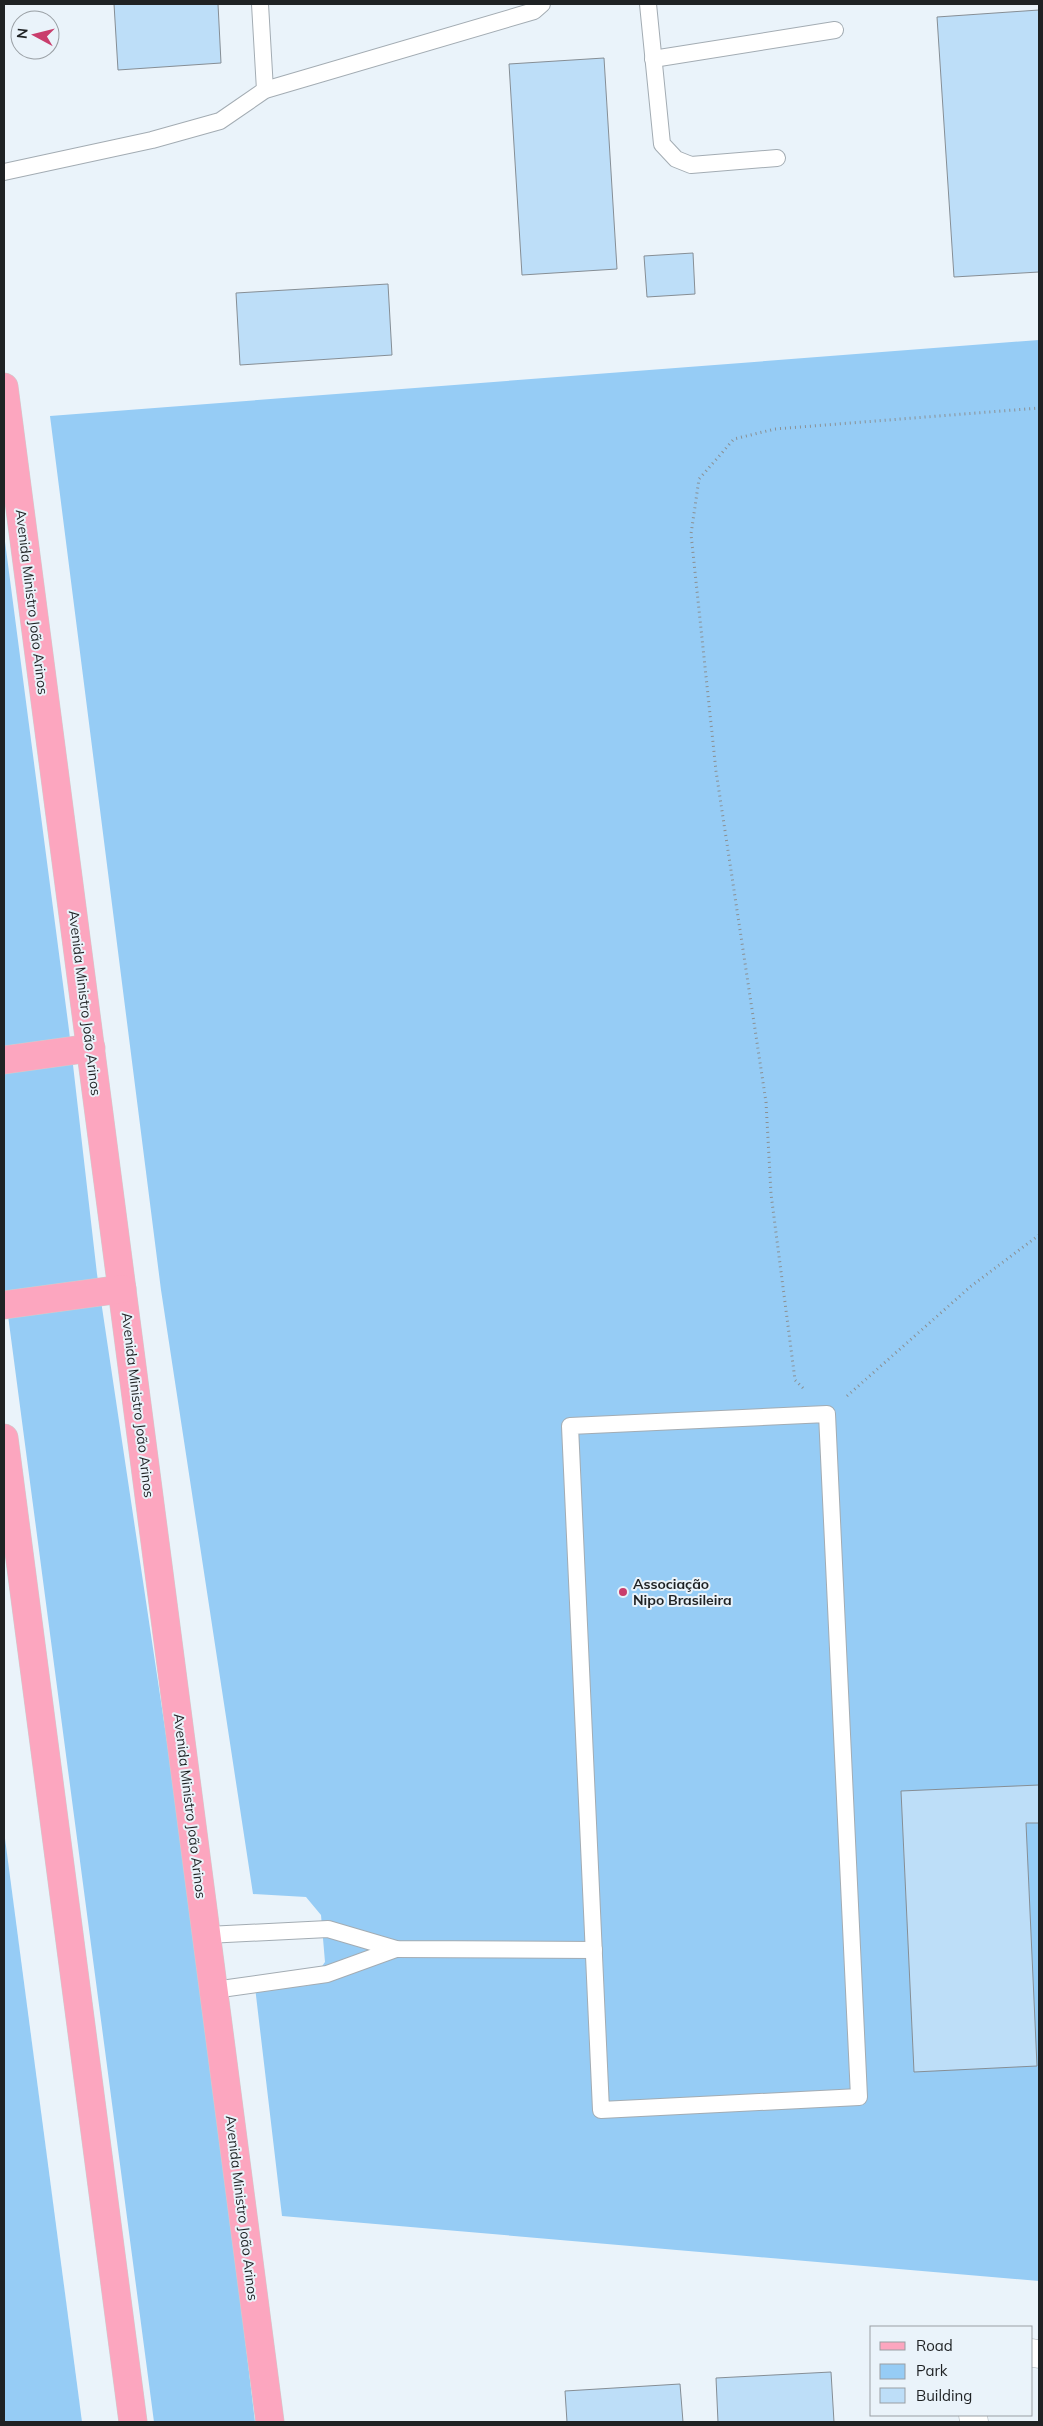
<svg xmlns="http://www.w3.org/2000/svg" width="1043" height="2426" viewBox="0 0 1043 2426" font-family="Mulish,sans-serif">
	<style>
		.green { fill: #96ccf5 }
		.building { fill: #bddef8; stroke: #868e95 }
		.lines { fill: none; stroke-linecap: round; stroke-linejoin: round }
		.service-casing { stroke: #a3acb3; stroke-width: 18 }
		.minor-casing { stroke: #a3acb3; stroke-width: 29 }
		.primary-casing { stroke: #cececf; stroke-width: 29 }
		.path { stroke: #8a9094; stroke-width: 3; stroke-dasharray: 1 4; stroke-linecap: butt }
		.service { stroke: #fff; stroke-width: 16 }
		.minor { stroke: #fff; stroke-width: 28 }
		.primary { stroke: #fca6bf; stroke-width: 28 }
		.poi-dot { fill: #c93d6c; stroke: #eaf3fa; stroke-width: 2 }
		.labels { text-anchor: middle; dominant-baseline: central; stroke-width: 4; stroke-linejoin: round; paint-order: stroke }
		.street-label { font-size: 14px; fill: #1f2224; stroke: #eaf3fa }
		.poi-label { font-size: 14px; font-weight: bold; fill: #1f2224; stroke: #eaf3fa; text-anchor: start }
	</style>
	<rect width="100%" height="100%" fill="#eaf3fa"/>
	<g class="green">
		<polygon points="1039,340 1039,2281 282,2216 255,1987 308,1986 325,1962 321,1915 306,1897 253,1894 161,1290 50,416"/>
		<polygon points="4,534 69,1030 97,1274 201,1969 255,2422 154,2422 4,1285"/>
		<polygon points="4,1831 82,2422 4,2422"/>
	</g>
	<g class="building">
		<polygon points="114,4 218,4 221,63 118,70"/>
		<polygon points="1039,10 1039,272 954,277 937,17"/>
		<polygon points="604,58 617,269 522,275 509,64"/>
		<polygon points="693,253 695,294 647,297 644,256"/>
		<polygon points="388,284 392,355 240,365 236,293"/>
		<polygon points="1039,1785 1039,1823 1026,1823 1037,2066 914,2072 901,1791"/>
		<polygon points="831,2372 834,2422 718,2422 716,2378"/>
		<polygon points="680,2384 683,2422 567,2422 565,2391"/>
	</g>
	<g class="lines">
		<defs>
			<g id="service">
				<polyline points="260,4 265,90"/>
				<polyline points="648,4 662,144 676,159 691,165 777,158"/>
				<polyline points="653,59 835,30"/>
				<polyline points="4,172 152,140 220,121 265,90 534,11 542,4"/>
				<polygon points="827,1414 859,2097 601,2110 570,1426"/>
				<polyline points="207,1935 328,1929 396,1949 594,1950"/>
				<polyline points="214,1990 327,1974 396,1949"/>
			</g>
			<g id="minor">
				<polyline points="1032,2353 1039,2354"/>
				<polyline points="973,2415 974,2422"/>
			</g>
			<g id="primary">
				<polyline points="4,387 270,2422"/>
				<polyline points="4,1060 91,1048"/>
				<polyline points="4,1305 122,1289"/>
				<polyline points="4,1438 133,2422"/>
			</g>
		</defs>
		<use href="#service" class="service-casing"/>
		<use href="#minor" class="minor-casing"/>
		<use href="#primary" class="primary-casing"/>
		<g class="path">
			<polyline points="803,1388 795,1380 771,1194 766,1102 716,771 691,534 699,479 734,439 775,429 1039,408"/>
			<polyline points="847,1396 970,1287 1039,1235"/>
		</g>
		<use href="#service" class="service"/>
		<use href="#minor" class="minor"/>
		<use href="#primary" class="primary"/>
	</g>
	<circle class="poi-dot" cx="623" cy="1592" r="5"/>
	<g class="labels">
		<g class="street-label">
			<text transform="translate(32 602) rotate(83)">Avenida Ministro João Arinos</text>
			<text transform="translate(85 1003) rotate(83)">Avenida Ministro João Arinos</text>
			<text transform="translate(138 1405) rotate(83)">Avenida Ministro João Arinos</text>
			<text transform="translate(190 1806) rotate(83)">Avenida Ministro João Arinos</text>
			<text transform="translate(242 2208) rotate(83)">Avenida Ministro João Arinos</text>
		</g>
		<g class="poi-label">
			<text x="633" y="1584">Associação<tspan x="633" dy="16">Nipo Brasileira</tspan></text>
		</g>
	</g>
	<rect width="1043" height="2426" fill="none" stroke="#1f2224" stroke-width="10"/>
	<rect x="870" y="2326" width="162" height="90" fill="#eaf3fa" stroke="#999fa4"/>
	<rect x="880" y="2342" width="25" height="8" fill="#fca6bf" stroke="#999fa4"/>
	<text x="916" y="2351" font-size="15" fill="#1f2224">Road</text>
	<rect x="880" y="2364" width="25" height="15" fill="#96ccf5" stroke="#999fa4"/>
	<text x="916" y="2376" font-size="15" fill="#1f2224">Park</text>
	<rect x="880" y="2388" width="25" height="15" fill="#bddef8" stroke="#999fa4"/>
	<text x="916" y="2401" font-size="15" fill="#1f2224">Building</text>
	<g transform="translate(35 35) rotate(277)"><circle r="24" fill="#eaf3fa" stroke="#999fa4"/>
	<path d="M0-4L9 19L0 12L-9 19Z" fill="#c93d6c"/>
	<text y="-8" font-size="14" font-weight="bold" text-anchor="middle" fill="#1f2224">N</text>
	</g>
</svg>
